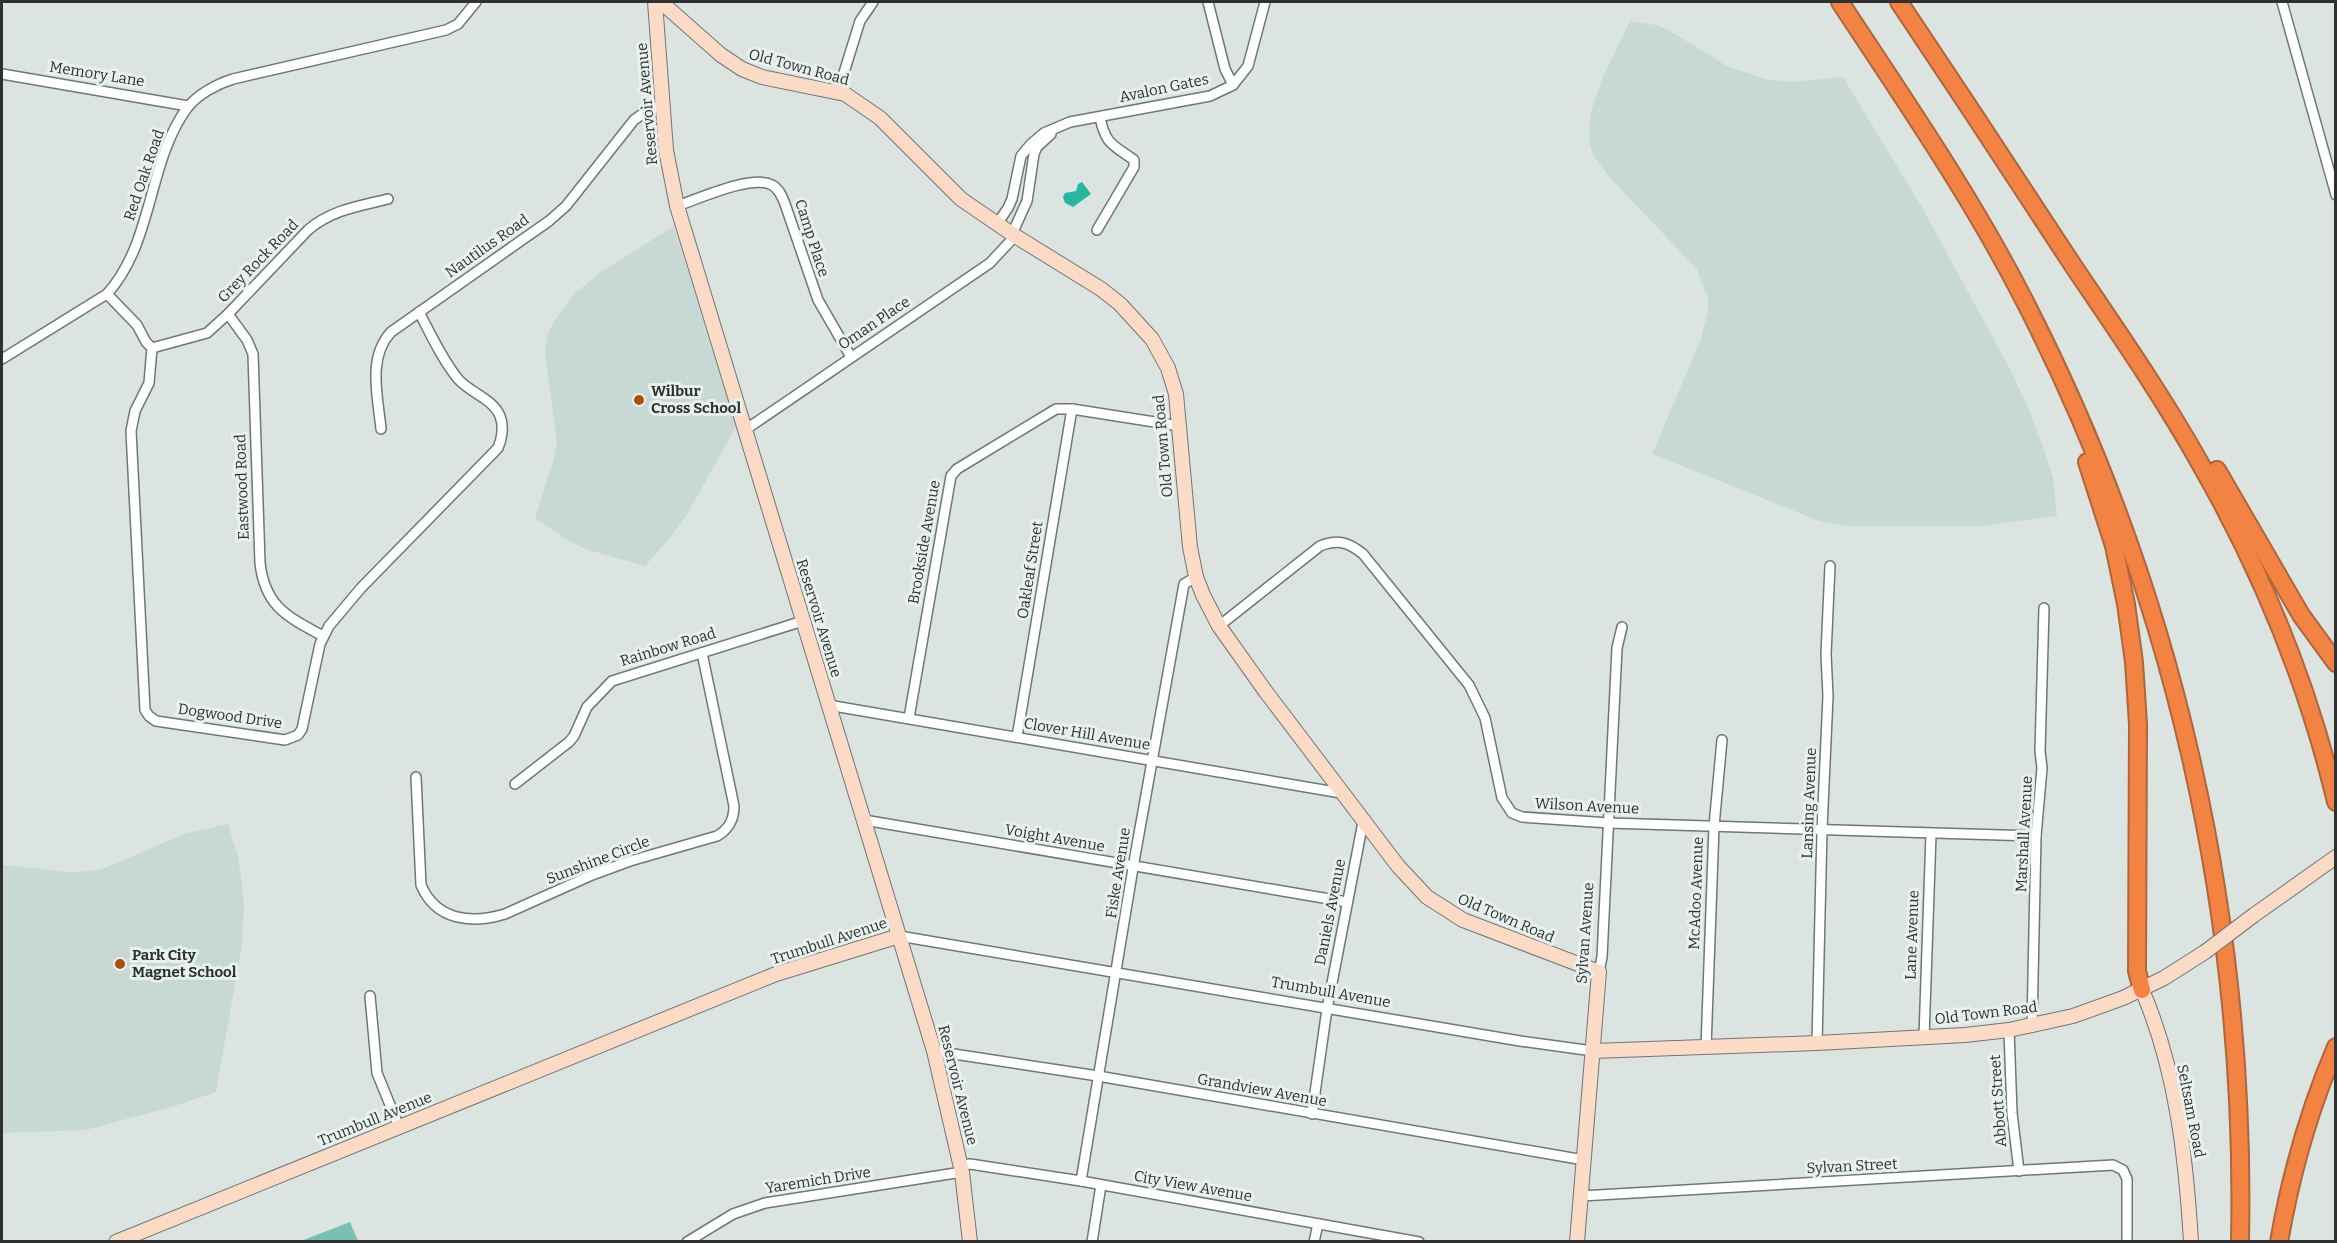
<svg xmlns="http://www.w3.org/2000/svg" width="2337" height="1243" viewBox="0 0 2337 1243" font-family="Bitter,serif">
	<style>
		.built { fill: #c8d9d5 }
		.green { fill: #78c0b1 }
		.water { fill: #28b6a0 }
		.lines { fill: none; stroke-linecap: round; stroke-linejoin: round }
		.street-casing { stroke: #707775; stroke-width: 12 }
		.secondary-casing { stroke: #707775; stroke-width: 16 }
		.highway-casing { stroke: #ae663c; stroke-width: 20 }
		.street { stroke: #fff; stroke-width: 9 }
		.secondary { stroke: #fbdac6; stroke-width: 14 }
		.highway { stroke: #f38342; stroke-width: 16 }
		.secondary-bridge-casing { stroke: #707775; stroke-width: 16; stroke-linecap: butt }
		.secondary-bridge { stroke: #fbdac6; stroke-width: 14 }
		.poi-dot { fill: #af4f06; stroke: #e9f1ef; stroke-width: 2 }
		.labels { text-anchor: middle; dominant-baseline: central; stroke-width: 6; stroke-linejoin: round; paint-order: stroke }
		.street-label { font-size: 15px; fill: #2e3130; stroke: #e9f1ef }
		.poi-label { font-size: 15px; font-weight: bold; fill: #2e3130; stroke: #e9f1ef; text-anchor: start }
	</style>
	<rect width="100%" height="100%" fill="#dbe4e1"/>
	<g class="built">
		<polygon points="1630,21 1656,25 1670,31 1727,66 1765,79 1793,82 1843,77 1923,209 2009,367 2029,410 2048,461 2053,478 2057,516 1980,526 1848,526 1819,521 1652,454 1701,339 1708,311 1708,299 1697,269 1610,178 1593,155 1589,142 1589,126 1591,111 1602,79"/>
		<polygon points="674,226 736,427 686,516 667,541 645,566 585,549 567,540 535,518 554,458 557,441 545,353 548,333 553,323 573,295 601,272"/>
		<polygon points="228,824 238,857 242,883 244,907 242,945 216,1092 175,1106 86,1130 2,1133 2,865 72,872 100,870 184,834"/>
	</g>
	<polygon class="green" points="350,1222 358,1241 301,1241"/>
	<polygon class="water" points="1082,182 1091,194 1073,207 1065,203 1063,197 1065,193 1076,191 1078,184"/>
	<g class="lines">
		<defs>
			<g id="street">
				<polyline points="1208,2 1225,69 1233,85"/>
				<polyline points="2282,2 2336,195"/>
				<polyline points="2,74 188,106"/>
				<polyline points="842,79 860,21 873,2"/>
				<path d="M677,206C698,199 752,174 772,185C779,189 782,196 785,204L818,300L851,357"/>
				<polyline points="997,224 1008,208 1012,199 1021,156 1031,144 1044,133 1070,122 1210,96 1233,85 1248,66 1265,2"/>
				<path d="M1097,230L1134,167V160C1113,145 1105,144 1100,117"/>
				<polyline points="1012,234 1027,201 1034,154 1037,147 1051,134"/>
				<polyline points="107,294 137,325 146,342 152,348"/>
				<path d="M228,314L247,340L253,354L260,563C265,607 288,617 323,636"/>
				<path d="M152,348L149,383L135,411L131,431L145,710L149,716L156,721L285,740L298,735L302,729L320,644L329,626L361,588L498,448C502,439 504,426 500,416C493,399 471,393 459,380C444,363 430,333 419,312"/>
				<path d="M152,348L207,333L228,314L308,230C331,210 359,206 388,199"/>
				<path d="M2,359L107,294C154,242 147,163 187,108C198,94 217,84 233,79L446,30L458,24L476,2"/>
				<path d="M381,429C378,397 367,358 391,332L549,221L566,206L634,120L648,110L662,105"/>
				<polyline points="745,430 990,263 1015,236"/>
				<path d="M1219,626L1320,546C1338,539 1348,542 1363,554L1469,685L1485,718L1502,798L1512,813L1522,817L1609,823L2036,836"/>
				<polyline points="828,705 1341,793"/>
				<polyline points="909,718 951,476 957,469 1056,409 1072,409 1180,426"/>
				<polyline points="1017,737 1072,409"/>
				<path d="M416,777L421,885C436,921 472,924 505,914L592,875L630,861L717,836C729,829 734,820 734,806L702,653"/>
				<polyline points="515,784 569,742 574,736 587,707 612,681 803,621"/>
				<polyline points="864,820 1347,902"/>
				<polyline points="899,936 1520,1041 1593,1051"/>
				<polyline points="1599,972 1602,957 1617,648 1622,627"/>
				<polyline points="370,996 377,1073 399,1127"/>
				<polyline points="2032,1026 2036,836 2042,768 2040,751 2044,608"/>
				<polyline points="2009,1030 2012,1113 2019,1171"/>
				<polyline points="1924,1037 1931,834"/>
				<polyline points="1817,1043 1822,829 1828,696 1826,654 1830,566"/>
				<polyline points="1706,1048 1714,826 1722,740"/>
				<polyline points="934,1051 1098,1076 1584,1160"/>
				<polyline points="1312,1114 1327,1009 1363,822"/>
				<polyline points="960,1165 970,1164 1081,1181 1419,1242"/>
				<polyline points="1081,1181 1135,856 1184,584 1196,577"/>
				<polyline points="1581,1196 2113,1165 2123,1170 2127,1179 2127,1242"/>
				<polyline points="687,1242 733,1214 765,1203 962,1172"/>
				<polyline points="1092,1242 1101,1185"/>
				<polyline points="1314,1242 1318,1224"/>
			</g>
			<g id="secondary">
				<polyline points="655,2 666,150 677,206 934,1051 962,1172 970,1242"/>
				<polyline points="661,2 721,55 742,69 762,77 845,94 880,118 961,199 1012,234 1101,289 1120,304 1152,339 1168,368 1176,394 1190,547 1196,577 1203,595 1219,626 1266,692 1398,866 1427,897 1463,920 1599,972 1577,1242"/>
				<polyline points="2254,915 2336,857"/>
				<path d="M2142,990C2176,1068 2186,1157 2191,1242"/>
				<polyline points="1593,1051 1817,1043 1965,1035 2009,1030 2073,1016 2123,998 2164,978 2205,952"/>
				<polyline points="116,1242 776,974 899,936"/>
			</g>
			<g id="highway">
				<path d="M1840,2C1903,98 1969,193 2022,296C2173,588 2247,913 2240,1242"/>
				<path d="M1899,2C1958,90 2016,178 2074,267C2118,332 2163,397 2201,465C2261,570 2308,684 2336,802"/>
				<polyline points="2087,462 2114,546 2126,604 2134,662 2138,724 2137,971 2142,990"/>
				<polyline points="2217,470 2301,615 2336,663"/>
				<path d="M2279,1242C2291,1173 2309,1110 2336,1047"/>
			</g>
		</defs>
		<use href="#street" class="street-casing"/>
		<use href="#secondary" class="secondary-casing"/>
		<use href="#highway" class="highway-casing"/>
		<use href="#street" class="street"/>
		<use href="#secondary" class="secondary"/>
		<use href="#highway" class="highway"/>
		<defs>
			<polyline id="secondary-bridge" points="2205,952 2254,915"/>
		</defs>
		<use href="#secondary-bridge" class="secondary-bridge-casing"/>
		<use href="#secondary-bridge" class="secondary-bridge"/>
	</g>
	<g class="poi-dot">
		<circle cx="639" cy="400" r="6"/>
		<circle cx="120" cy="964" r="6"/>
	</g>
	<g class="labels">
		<g class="street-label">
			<text transform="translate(799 67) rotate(15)">Old Town Road</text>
			<text transform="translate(97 74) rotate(9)">Memory Lane</text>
			<text transform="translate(1164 88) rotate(-12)">Avalon Gates</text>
			<text transform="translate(647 104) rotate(-95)">Reservoir Avenue</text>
			<text transform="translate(144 175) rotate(-71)">Red Oak Road</text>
			<text transform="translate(812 238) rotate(72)">Camp Place</text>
			<text transform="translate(487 246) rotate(-35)">Nautilus Road</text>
			<text transform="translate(258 261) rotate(-46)">Grey Rock Road</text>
			<text transform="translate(874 323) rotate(-34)">Oman Place</text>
			<text transform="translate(1163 446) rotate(-95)">Old Town Road</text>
			<text transform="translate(242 487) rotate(-92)">Eastwood Road</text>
			<text transform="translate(924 542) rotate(-80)">Brookside Avenue</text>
			<text transform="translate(1030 570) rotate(-81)">Oakleaf Street</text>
			<text transform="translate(819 618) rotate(73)">Reservoir Avenue</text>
			<text transform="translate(668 647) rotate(-17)">Rainbow Road</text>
			<text transform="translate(230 716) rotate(8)">Dogwood Drive</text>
			<text transform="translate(1087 734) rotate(10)">Clover Hill Avenue</text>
			<text transform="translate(1809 803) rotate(-88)">Lansing Avenue</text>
			<text transform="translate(1587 806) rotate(3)">Wilson Avenue</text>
			<text transform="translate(2024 834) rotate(-87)">Marshall Avenue</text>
			<text transform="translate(1055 838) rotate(10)">Voight Avenue</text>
			<text transform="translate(598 860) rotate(-21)">Sunshine Circle</text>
			<text transform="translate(1118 873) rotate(-81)">Fiske Avenue</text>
			<text transform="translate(1696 893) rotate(-88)">McAdoo Avenue</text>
			<text transform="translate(1330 912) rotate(-79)">Daniels Avenue</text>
			<text transform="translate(1506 918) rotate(23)">Old Town Road</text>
			<text transform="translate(1585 933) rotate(-86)">Sylvan Avenue</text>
			<text transform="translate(1912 935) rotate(-88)">Lane Avenue</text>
			<text transform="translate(829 941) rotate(-18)">Trumbull Avenue</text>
			<text transform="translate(1331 992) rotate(10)">Trumbull Avenue</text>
			<text transform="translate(1986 1013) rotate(-7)">Old Town Road</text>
			<text transform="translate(958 1085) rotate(76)">Reservoir Avenue</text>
			<text transform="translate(1262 1090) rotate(10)">Grandview Avenue</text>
			<text transform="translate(1998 1101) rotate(-94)">Abbott Street</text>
			<text transform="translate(2191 1111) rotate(79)">Seltsam Road</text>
			<text transform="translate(375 1119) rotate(-22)">Trumbull Avenue</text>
			<text transform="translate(1852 1166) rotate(-3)">Sylvan Street</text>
			<text transform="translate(818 1180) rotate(-9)">Yaremich Drive</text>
			<text transform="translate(1193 1186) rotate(10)">City View Avenue</text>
		</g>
		<g class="poi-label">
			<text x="651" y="391">Wilbur<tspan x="651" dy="17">Cross School</tspan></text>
			<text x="132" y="955">Park City<tspan x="132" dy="17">Magnet School</tspan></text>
		</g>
	</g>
	<rect width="2337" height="1243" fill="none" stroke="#2e3130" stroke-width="6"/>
</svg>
